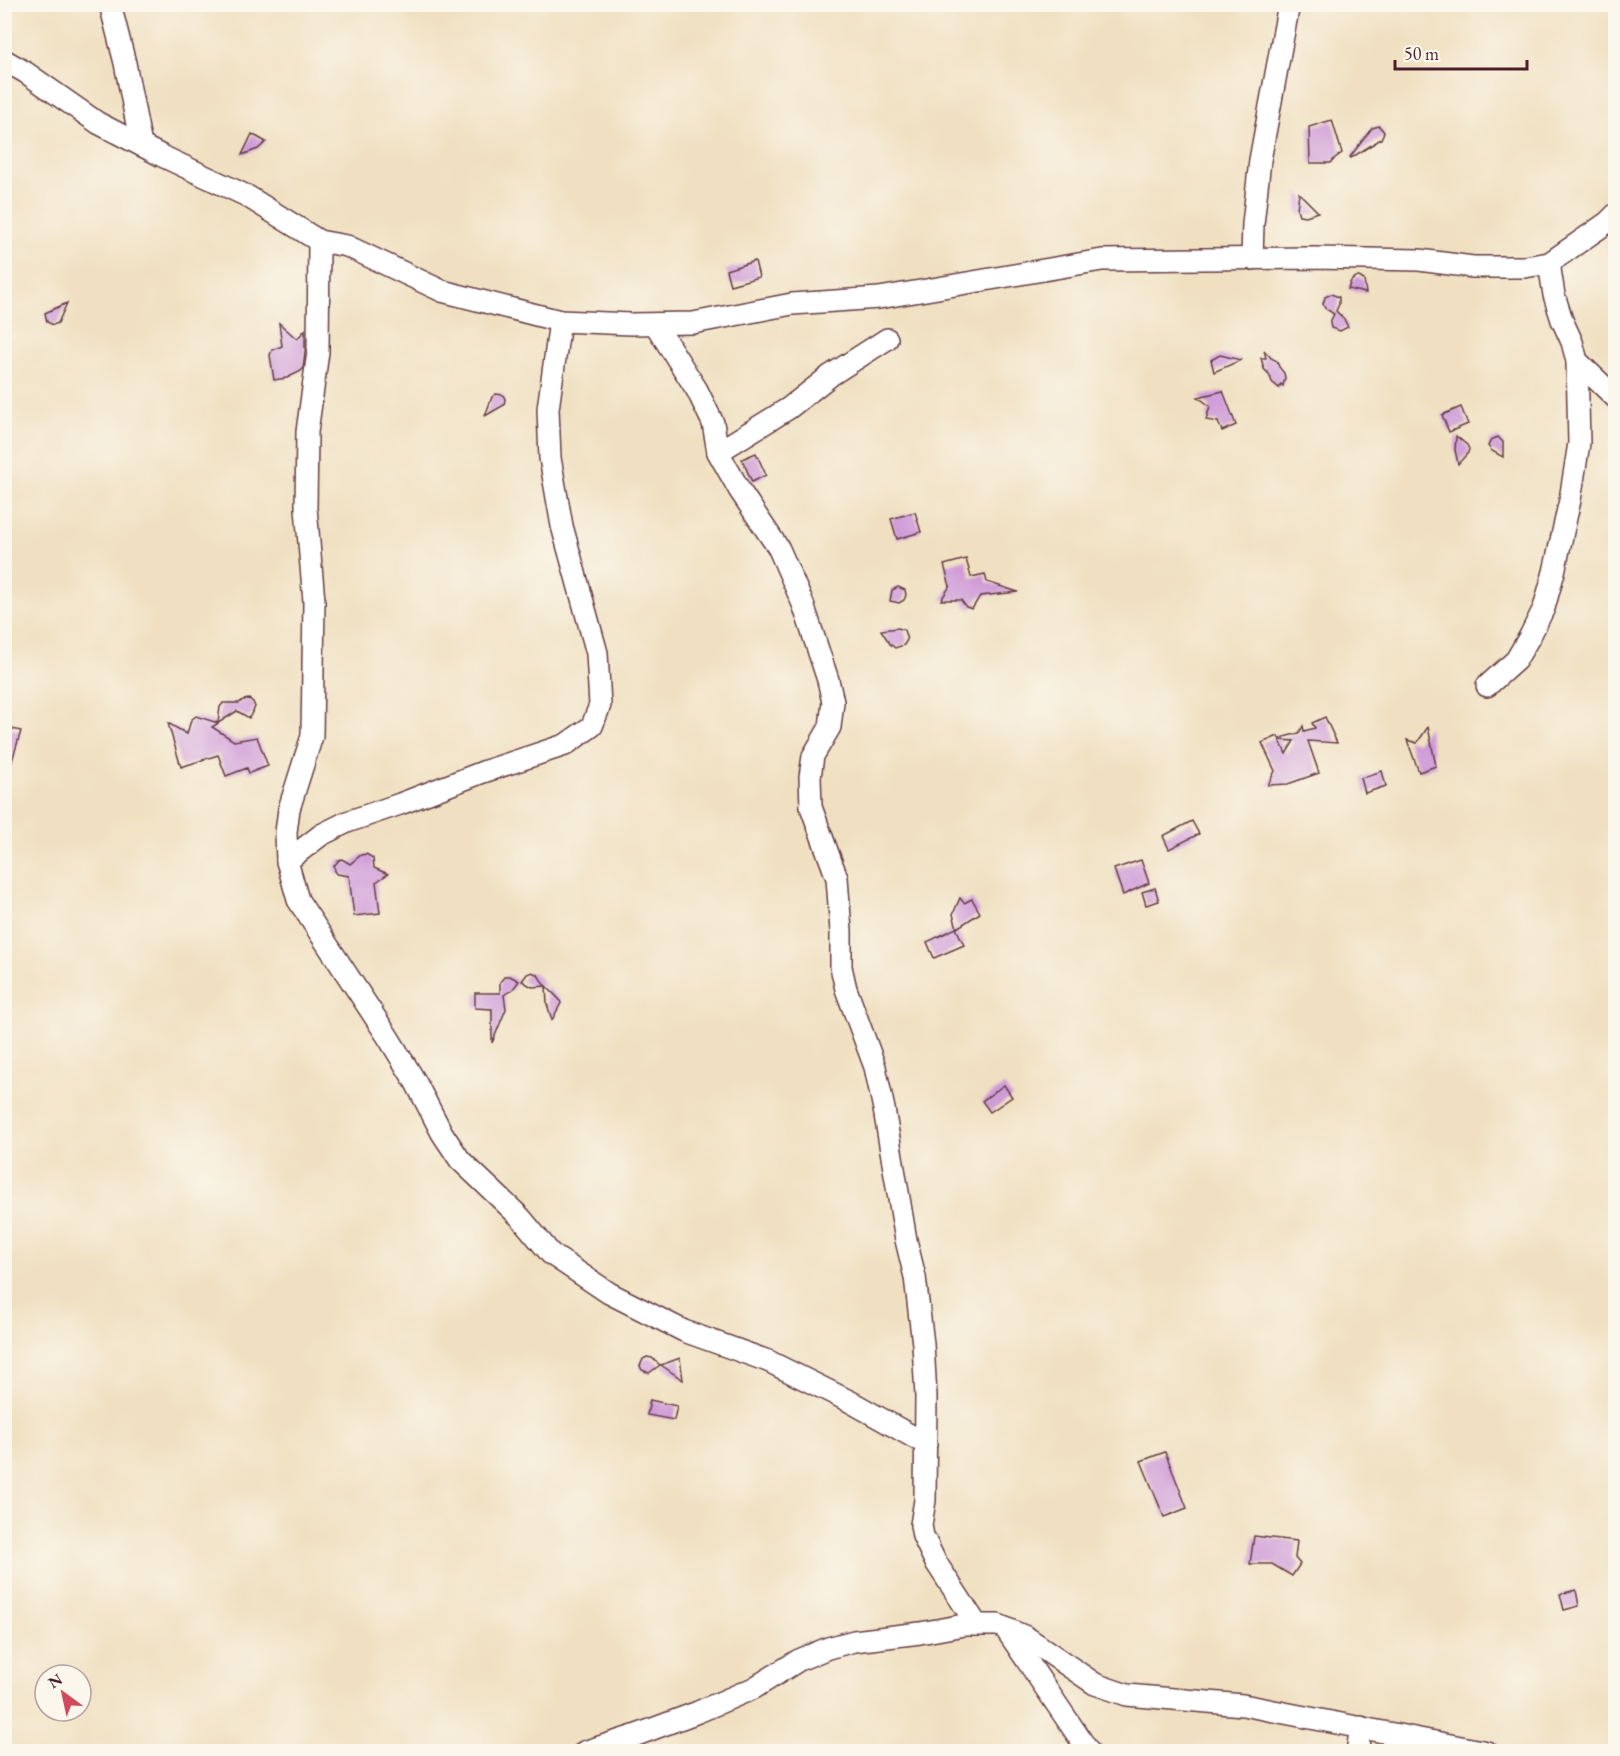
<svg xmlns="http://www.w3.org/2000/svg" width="1620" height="1756" viewBox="0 0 1620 1756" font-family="'EB Garamond',serif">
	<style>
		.building { fill: #cf9bd8 }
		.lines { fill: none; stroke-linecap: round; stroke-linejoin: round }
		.minor-casing { stroke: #633c42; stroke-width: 24 }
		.minor { stroke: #fff; stroke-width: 21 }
	</style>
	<rect width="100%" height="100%" fill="#fbf7ec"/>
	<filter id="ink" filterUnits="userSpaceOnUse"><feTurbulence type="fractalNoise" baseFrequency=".0167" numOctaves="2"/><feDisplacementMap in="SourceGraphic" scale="12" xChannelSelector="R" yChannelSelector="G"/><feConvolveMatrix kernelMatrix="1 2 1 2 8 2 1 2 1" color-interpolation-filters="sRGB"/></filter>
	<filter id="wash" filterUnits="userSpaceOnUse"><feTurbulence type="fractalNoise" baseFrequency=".008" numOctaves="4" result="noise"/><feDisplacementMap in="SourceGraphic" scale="24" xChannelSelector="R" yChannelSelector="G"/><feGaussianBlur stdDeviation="1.35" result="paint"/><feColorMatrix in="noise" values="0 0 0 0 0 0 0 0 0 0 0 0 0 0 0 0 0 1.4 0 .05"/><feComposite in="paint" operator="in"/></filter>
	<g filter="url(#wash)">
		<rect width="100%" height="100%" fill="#f0e0c1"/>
		<g id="blocks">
			<g class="building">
				<polygon points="1332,120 1342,153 1335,158 1331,163 1310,163 1309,127"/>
				<polygon points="1379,126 1384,132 1381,139 1351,158 1350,157 1372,128"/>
				<polygon points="252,134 266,142 258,149 242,155"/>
				<polygon points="1299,193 1318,212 1306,216 1299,215 1297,209"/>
				<polygon points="755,261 759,277 730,285 726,270"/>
				<polygon points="1356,277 1359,277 1364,280 1366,293 1348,289 1351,281"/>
				<polygon points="1331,294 1339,297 1339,304 1336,311 1344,319 1348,327 1340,331 1331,328 1330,322 1334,314 1326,309 1323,304 1325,297"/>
				<polygon points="67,303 58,323 53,325 47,322 45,313"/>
				<polygon points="279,323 297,339 305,330 305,351 303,369 301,371 287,378 274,380 270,355 272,350 282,346"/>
				<polygon points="1264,350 1271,358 1277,361 1279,367 1284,373 1285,378 1283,386 1281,384 1279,388 1272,382 1269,374 1264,369 1261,358 1266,358"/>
				<polygon points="1220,355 1241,360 1214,372 1211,360"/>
				<polygon points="1223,391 1236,425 1222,431 1218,422 1206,420 1210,406 1198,397"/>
				<polygon points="496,394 503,395 505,399 504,405 485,416 492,397"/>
				<polygon points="1461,407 1468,424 1449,432 1442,415"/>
				<polygon points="1456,436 1467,445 1469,449 1468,453 1458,464 1455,450"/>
				<polygon points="1498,437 1503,442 1503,457 1492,451 1488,446 1491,440"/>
				<polygon points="756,453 766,475 752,482 742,459"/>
				<polygon points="915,512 921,532 897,539 891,519"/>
				<polygon points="966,559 971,577 985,574 987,582 1018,592 980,596 972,609 966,607 961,600 941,600 950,586 944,565"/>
				<polygon points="898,587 905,590 906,595 904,600 899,603 890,601 892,590"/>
				<polygon points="898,628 904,630 907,640 904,645 895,648 890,644 881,630"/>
				<polygon points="249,699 253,702 255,707 249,718 237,711 212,727 234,741 257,737 268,766 249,773 247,768 226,776 218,755 181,767 168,723 187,734 191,720 196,716 218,723 220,707 223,703 239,703 243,700"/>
				<polygon points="1325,717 1337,743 1308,741 1319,773 1288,784 1268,785 1275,771 1262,743 1278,736 1286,754 1294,741 1280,740 1280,738 1299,733 1303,726 1304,731 1315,728 1312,723"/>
				<polygon points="4,727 21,731 8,774 4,774"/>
				<polygon points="1428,727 1436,766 1419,772 1407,740 1417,743"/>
				<polygon points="1382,771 1386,786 1365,793 1361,778"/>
				<polygon points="1192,821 1199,834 1169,849 1163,836"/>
				<polygon points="366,854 373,858 374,868 388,874 376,882 380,913 354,916 349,876 337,874 335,871 334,866 339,860 342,859 350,864 361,855"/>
				<polygon points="1141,860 1149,883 1123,895 1114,869"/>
				<polygon points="1155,888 1159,901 1146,905 1142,892"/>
				<polygon points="960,898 964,903 972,899 980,913 957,928 953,914"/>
				<polygon points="956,928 964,945 934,958 927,942"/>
				<polygon points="532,972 538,975 545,986 532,987 522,981 527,974"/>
				<polygon points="505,976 510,976 519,981 513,989 504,995 506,1009 492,1043 492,1009 475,1008 475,993 500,993 500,982"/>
				<polygon points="546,986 559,999 561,1003 552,1020 547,1004"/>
				<polygon points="1004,1085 1012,1097 990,1112 982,1101"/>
				<polygon points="647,1357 652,1358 660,1365 649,1373 642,1370 640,1366 643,1359"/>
				<polygon points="680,1358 683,1380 661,1365"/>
				<polygon points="650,1400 677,1406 674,1420 647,1415"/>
				<polygon points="1165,1452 1187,1508 1164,1517 1141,1461"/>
				<polygon points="1254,1536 1297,1541 1295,1558 1300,1564 1292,1576 1272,1564 1250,1564"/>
				<polygon points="1576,1590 1579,1606 1564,1610 1560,1594"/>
			</g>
		</g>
	</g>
	<g filter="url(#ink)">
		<use href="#blocks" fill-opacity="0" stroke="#633c42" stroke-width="1.5"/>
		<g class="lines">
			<defs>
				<g id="minor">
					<polyline points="110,4 125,63 141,145"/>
					<polyline points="4,60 25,72 98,123 162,156 247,196 319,241 347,246 442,291 560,321 631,324 693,323 792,304 879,298 1102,260 1314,258 1419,260 1473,267 1525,267 1549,263 1608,222 1616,214"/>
					<polyline points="319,241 318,352 307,432 306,508 314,601 312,736 289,809 286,832 287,861 298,900 388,1037 415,1081 442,1133 460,1160 520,1217 551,1254 609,1293 684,1331 768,1361 851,1402 926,1444"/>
					<polyline points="1252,259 1253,224 1260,160 1289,4"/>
					<polyline points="1549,263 1554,295 1562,320 1572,342 1577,361 1616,398"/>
					<polyline points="655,324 697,390 713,423 718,452 740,491 779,549 803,604 828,680 833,702 830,727 813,756 810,777 811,807 837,878 841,931 841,967 846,989 875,1067 884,1109 906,1240 915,1277 923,1344 926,1396 925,1500 921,1525 923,1536 935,1561 977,1625"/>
					<polyline points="718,452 789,408 831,375 887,339"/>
					<polyline points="1487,686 1516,660 1530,636 1544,608 1554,572 1570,500 1579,443 1577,361"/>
					<polyline points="287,861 321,835 347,822 400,804 483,772 565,745 592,726 600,705 597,653 562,526 550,458 548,409 560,321"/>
					<polyline points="1005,1628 1089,1752"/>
					<polyline points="584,1752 634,1736 698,1712 754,1688 799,1660 828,1648 854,1641 920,1633 964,1625 998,1625 1026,1637 1095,1684 1127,1695 1243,1705 1487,1752"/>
					<polyline points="1357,1752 1361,1727"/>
				</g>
			</defs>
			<use href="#minor" class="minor-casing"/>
			<use href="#minor" class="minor"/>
		</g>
	</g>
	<rect width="1620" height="1756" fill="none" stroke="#fbf7ec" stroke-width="24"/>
	<g transform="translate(63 1693) rotate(327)"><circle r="28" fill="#fbf7ec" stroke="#b4a19f" stroke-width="1.5"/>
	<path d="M0-4.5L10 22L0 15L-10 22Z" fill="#d1495b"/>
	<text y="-9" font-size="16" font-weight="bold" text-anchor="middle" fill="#4a1f2b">N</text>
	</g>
	<path d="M1395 60v9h132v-9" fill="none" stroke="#4a1f2b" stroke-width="3"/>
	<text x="1404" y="60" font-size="18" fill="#4a1f2b" stroke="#fbf7ec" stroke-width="4.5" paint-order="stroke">50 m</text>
</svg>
